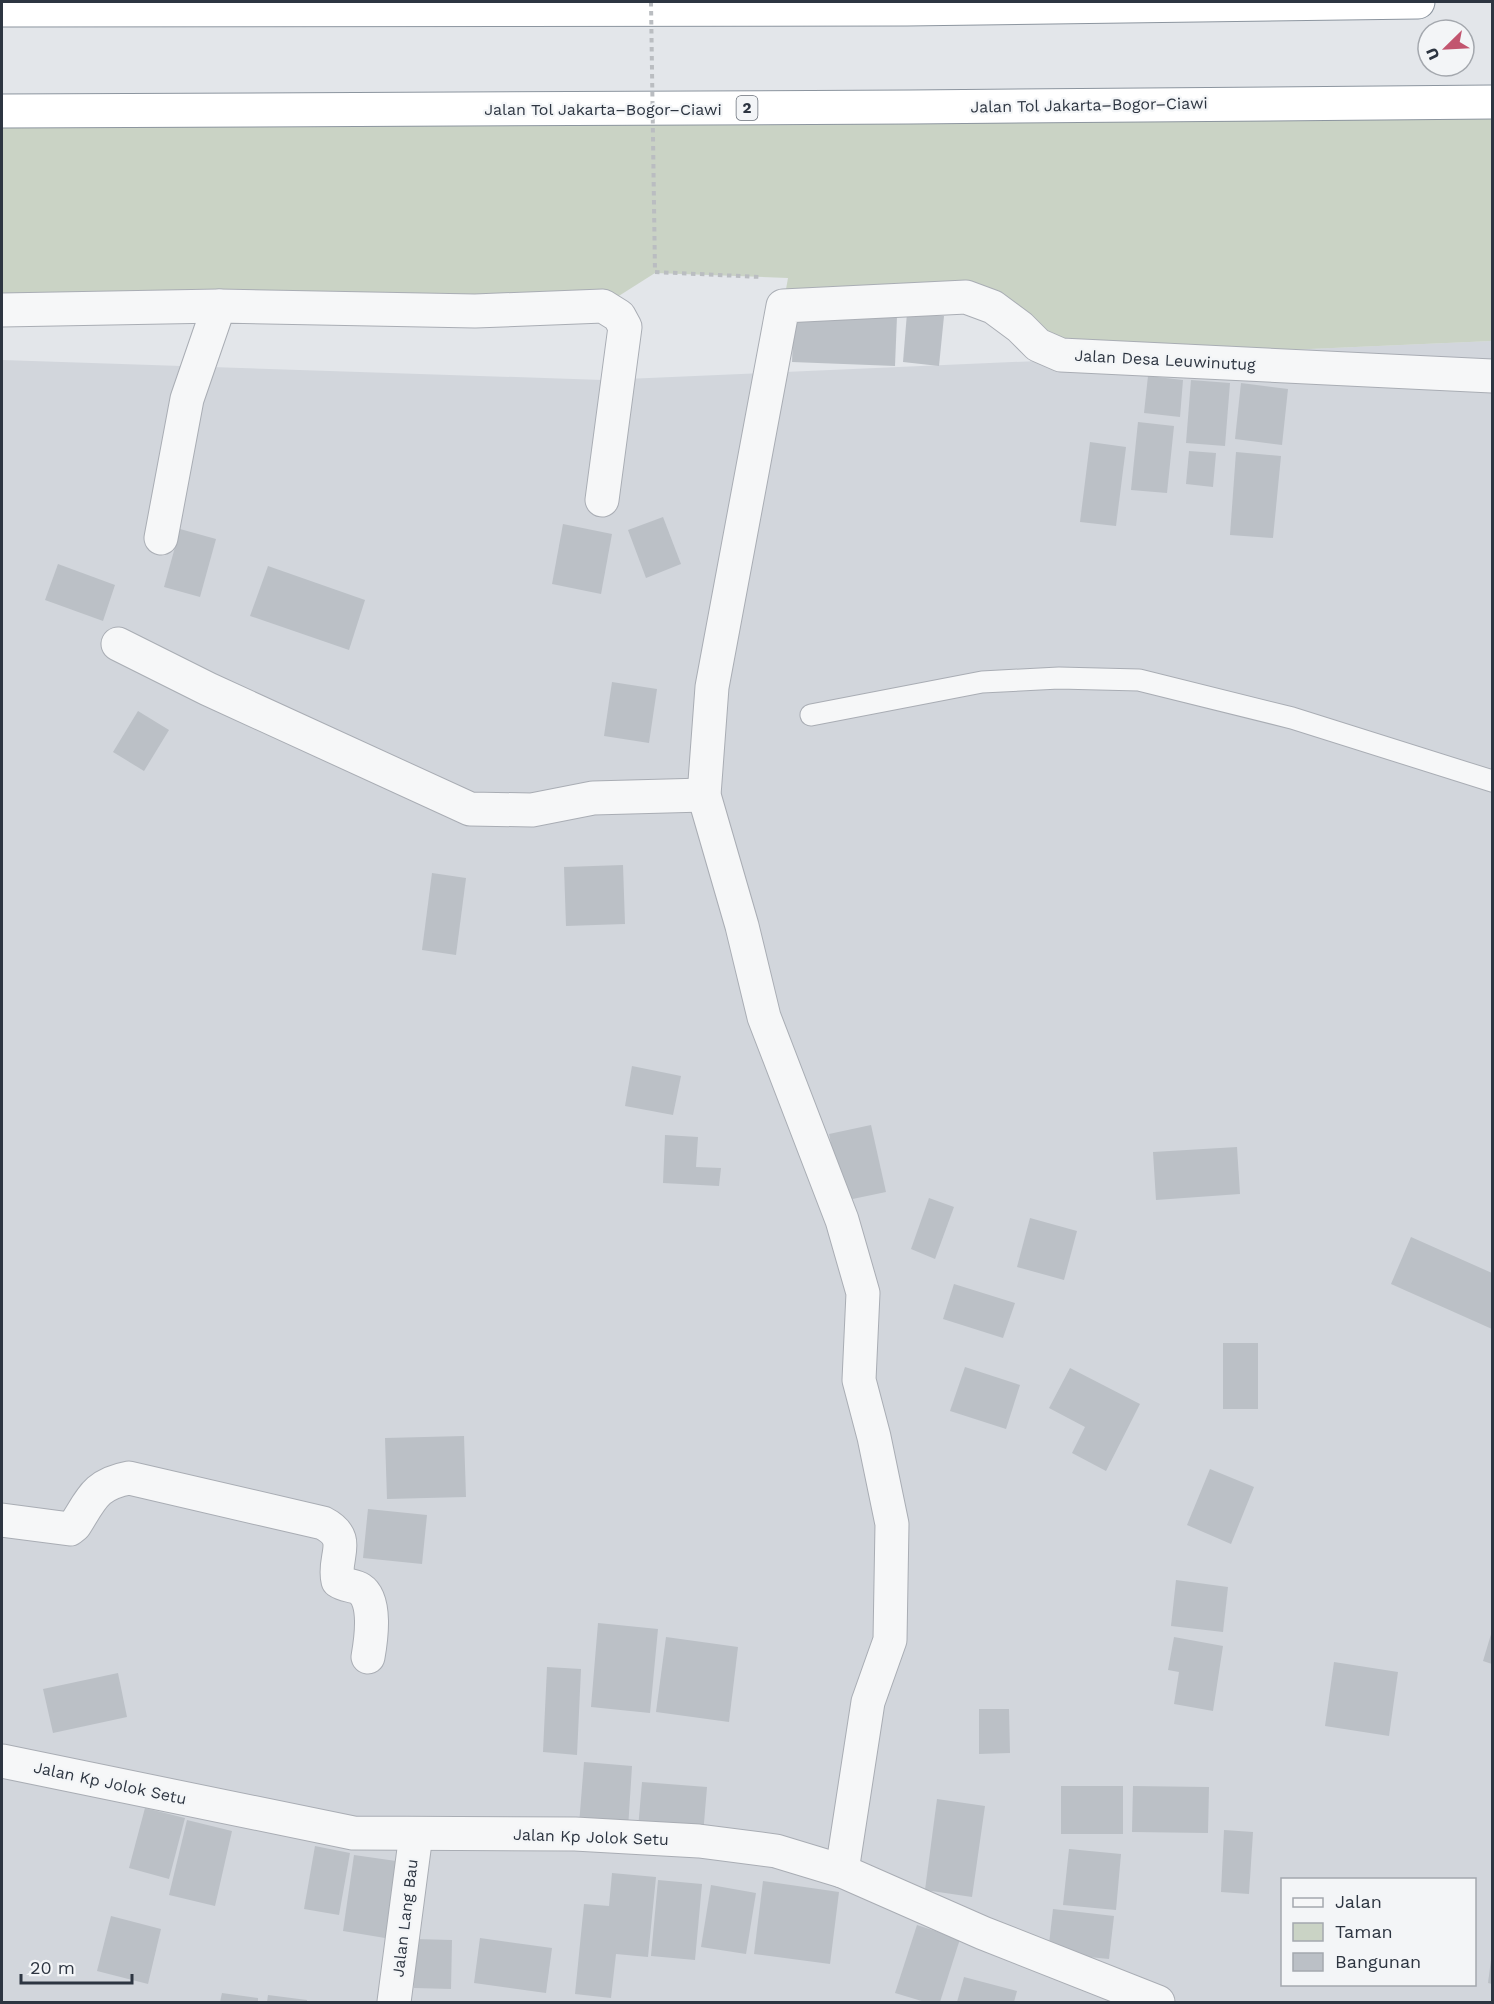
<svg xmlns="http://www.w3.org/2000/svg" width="1494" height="2004" viewBox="0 0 1494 2004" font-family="'Work Sans',sans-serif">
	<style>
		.built { fill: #d2d6dc; fill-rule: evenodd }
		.green { fill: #cad3c5 }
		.building { fill: #bbc0c6 }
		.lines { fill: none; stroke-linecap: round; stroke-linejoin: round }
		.service-casing { stroke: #a9adb4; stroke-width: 23 }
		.minor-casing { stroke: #a9adb4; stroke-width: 35 }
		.motorway-casing { stroke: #8c959f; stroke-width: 35 }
		.path { stroke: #babdc1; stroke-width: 4; stroke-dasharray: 4.5 4.5; stroke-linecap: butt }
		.service { stroke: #f6f7f8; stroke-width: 21 }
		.minor { stroke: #f6f7f8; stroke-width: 33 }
		.motorway { stroke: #fff; stroke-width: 33 }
		.path-bridge { stroke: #babdc1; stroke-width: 4; stroke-dasharray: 4.5 4.5; stroke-linecap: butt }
		.labels { text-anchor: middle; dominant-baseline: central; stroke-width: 4.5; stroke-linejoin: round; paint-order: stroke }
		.shield { fill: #f3f5f7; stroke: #686f78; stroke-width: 1.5 }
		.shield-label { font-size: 15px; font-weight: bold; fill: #2d3541 }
		.street-label { font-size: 16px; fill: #2d3541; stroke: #f3f5f7 }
	</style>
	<rect width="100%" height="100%" fill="#e3e6ea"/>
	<path class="built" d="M1492,341V2002H2V360L603,380ZM1282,1880H1474V1984H1282Z"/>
	<polygon class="green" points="1492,102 1492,341 1197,354 1061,355 993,307 783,306 788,278 655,273 603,306 2,308 2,112"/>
	<g class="building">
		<polygon points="794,312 897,316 895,366 792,362"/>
		<polygon points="907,313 944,316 939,366 903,362"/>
		<polygon points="1148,376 1183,380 1180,417 1144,413"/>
		<polygon points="1191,380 1230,383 1225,446 1186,443"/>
		<polygon points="1241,383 1288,389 1282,445 1235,439"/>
		<polygon points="1138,422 1174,426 1167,493 1131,490"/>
		<polygon points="1090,442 1126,447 1116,526 1080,522"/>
		<polygon points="1189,451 1216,453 1213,487 1186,484"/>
		<polygon points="1236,452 1281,456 1273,538 1230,535"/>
		<polygon points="663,517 681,564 646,578 628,530"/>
		<polygon points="563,524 612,534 601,594 552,584"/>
		<polygon points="180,529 216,539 200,597 164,587"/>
		<polygon points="58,564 115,585 103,621 45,600"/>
		<polygon points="268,566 365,600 349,650 250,616"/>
		<polygon points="612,682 657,689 649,743 604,736"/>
		<polygon points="138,711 169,730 144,771 113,752"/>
		<polygon points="623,865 625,924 566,926 564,867"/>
		<polygon points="432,873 466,878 456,955 422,950"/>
		<polygon points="632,1066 681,1076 673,1115 625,1106"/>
		<polygon points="871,1125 886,1192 843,1201 829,1134"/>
		<polygon points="665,1135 698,1137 696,1167 721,1168 719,1186 663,1183"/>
		<polygon points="1237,1147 1240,1194 1156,1200 1153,1152"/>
		<polygon points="929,1198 954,1207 935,1259 911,1249"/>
		<polygon points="1030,1218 1077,1231 1064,1280 1017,1267"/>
		<polygon points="1411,1237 1492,1273 1492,1329 1391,1284"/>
		<polygon points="954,1284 1015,1303 1003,1338 943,1319"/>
		<rect x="1223" y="1343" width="35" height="66"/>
		<polygon points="965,1367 1020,1385 1006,1429 950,1411"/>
		<polygon points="1070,1368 1140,1404 1106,1471 1072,1453 1085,1427 1049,1408"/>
		<polygon points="464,1436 466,1497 387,1499 385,1438"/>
		<polygon points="1210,1469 1254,1487 1231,1544 1187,1525"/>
		<polygon points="368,1509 427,1515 422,1564 363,1558"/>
		<polygon points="1176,1580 1228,1587 1223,1632 1171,1626"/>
		<polygon points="598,1623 658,1629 650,1713 591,1707"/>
		<polygon points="1492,1631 1492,1664 1483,1661"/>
		<polygon points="666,1637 738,1647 729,1722 656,1712"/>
		<polygon points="1174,1637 1223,1646 1213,1711 1174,1704 1179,1672 1168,1670"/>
		<polygon points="1334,1662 1398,1672 1389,1736 1325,1726"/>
		<polygon points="547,1667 581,1669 577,1755 543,1752"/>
		<polygon points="118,1673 127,1717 53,1733 43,1689"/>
		<polygon points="979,1709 1009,1709 1010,1753 979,1754"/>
		<polygon points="584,1762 632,1766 628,1829 579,1825"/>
		<polygon points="642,1782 707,1787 703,1835 638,1829"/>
		<rect x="1061" y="1786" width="62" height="48"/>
		<polygon points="1133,1786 1209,1787 1208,1833 1132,1832"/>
		<polygon points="937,1799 985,1806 972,1897 925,1890"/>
		<polygon points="145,1808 185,1818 169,1879 129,1868"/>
		<polygon points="187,1820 232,1831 215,1906 169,1895"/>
		<polygon points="1224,1830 1253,1832 1249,1894 1221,1892"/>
		<polygon points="315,1846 350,1853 339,1915 304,1909"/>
		<polygon points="1069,1849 1121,1854 1116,1910 1063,1905"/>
		<polygon points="354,1855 403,1862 391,1939 343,1931"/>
		<polygon points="612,1873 656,1877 648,1957 616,1954 611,1998 575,1994 584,1904 609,1906"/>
		<polygon points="658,1880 702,1884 695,1960 651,1956"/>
		<polygon points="763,1881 839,1892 830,1964 754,1954"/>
		<polygon points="711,1885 756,1893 746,1954 701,1947"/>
		<polygon points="1053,1909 1114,1916 1109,1959 1048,1953"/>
		<polygon points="111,1916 161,1929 148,1984 97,1971"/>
		<polygon points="917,1925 960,1939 940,2002 925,2002 895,1993"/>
		<polygon points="480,1938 552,1948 546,1993 474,1983"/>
		<polygon points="415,1939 452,1940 451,1989 414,1988"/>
		<polygon points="1491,1960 1492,1960 1492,1984 1488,1983"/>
		<polygon points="964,1977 1017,1991 1014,2002 957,2002"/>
		<polygon points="222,1993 258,1998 258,2002 220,2002"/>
		<polygon points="268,1995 307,2000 307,2002 267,2002"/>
	</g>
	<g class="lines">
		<defs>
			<polyline id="service" points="811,715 982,682 1059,678 1139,680 1292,718 1492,781"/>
			<g id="minor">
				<polyline points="2,310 219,306"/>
				<polyline points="161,538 187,399 219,306 475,311 603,306 619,316 625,327 602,500"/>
				<polyline points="118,644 208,689 470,809 532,810 593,798 704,795"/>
				<path d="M2,1520L70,1529L75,1525C92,1498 96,1484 129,1478L323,1523C354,1539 332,1557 338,1581C345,1586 354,1585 360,1589C377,1600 371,1640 368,1657"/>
				<polyline points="2,1761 353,1833 575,1834 699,1841 776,1851 842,1871 983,1933 1158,2002"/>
				<polyline points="842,1871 868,1702 890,1640 892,1524 874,1437 859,1380 863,1293 842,1220 764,1017 742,926 704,795 712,687 783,306 966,297 993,307 1020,327 1038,345 1061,355 1492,376"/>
				<polyline points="394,2002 416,1834"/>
			</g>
			<g id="motorway">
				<polyline points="2,10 907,9 1418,2"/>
				<polyline points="2,111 910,107 1492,102"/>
			</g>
		</defs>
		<use href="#service" class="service-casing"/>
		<use href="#minor" class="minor-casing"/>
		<use href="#motorway" class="motorway-casing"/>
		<polyline class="path" points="655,272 761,277"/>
		<use href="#service" class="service"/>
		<use href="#minor" class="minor"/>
		<use href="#motorway" class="motorway"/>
		<polyline class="path-bridge" points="651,2 655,272"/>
	</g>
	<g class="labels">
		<rect class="shield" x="736.5" y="96" width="21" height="24" rx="4.5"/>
		<g class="shield-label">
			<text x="747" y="108">2</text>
		</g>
		<g class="street-label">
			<text transform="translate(1089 105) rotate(-1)">Jalan Tol Jakarta–Bogor–Ciawi</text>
			<text x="603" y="109">Jalan Tol Jakarta–Bogor–Ciawi</text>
			<text transform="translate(1165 360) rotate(3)">Jalan Desa Leuwinutug</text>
			<text transform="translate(110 1783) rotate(12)">Jalan Kp Jolok Setu</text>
			<text transform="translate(591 1837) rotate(2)">Jalan Kp Jolok Setu</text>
			<text transform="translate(405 1918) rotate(-83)">Jalan Lang Bau</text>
		</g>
	</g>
	<rect width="1494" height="2004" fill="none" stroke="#2d3541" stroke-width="6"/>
	<rect x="1281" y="1878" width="195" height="108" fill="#f3f5f7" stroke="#a4a8ae" stroke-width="1.5"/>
	<rect x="1293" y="1898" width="30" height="9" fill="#f6f7f8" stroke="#a4a8ae" stroke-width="1.5"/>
	<text x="1335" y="1908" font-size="18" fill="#2d3541">Jalan</text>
	<rect x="1293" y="1923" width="30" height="18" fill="#cad3c5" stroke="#a4a8ae" stroke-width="1.5"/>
	<text x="1335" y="1938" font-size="18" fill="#2d3541">Taman</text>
	<rect x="1293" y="1953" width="30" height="18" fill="#bbc0c6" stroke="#a4a8ae" stroke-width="1.5"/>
	<text x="1335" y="1968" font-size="18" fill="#2d3541">Bangunan</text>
	<g transform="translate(1446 48) rotate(246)"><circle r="28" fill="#f3f5f7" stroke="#a4a8ae" stroke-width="1.5"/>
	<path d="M0-4.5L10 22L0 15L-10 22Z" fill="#c2556f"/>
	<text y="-9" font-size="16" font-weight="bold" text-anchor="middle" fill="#2d3541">U</text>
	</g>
	<path d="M21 1974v9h111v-9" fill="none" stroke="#2d3541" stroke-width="3"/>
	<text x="30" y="1974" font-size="18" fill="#2d3541" stroke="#f3f5f7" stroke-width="4.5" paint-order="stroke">20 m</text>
</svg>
